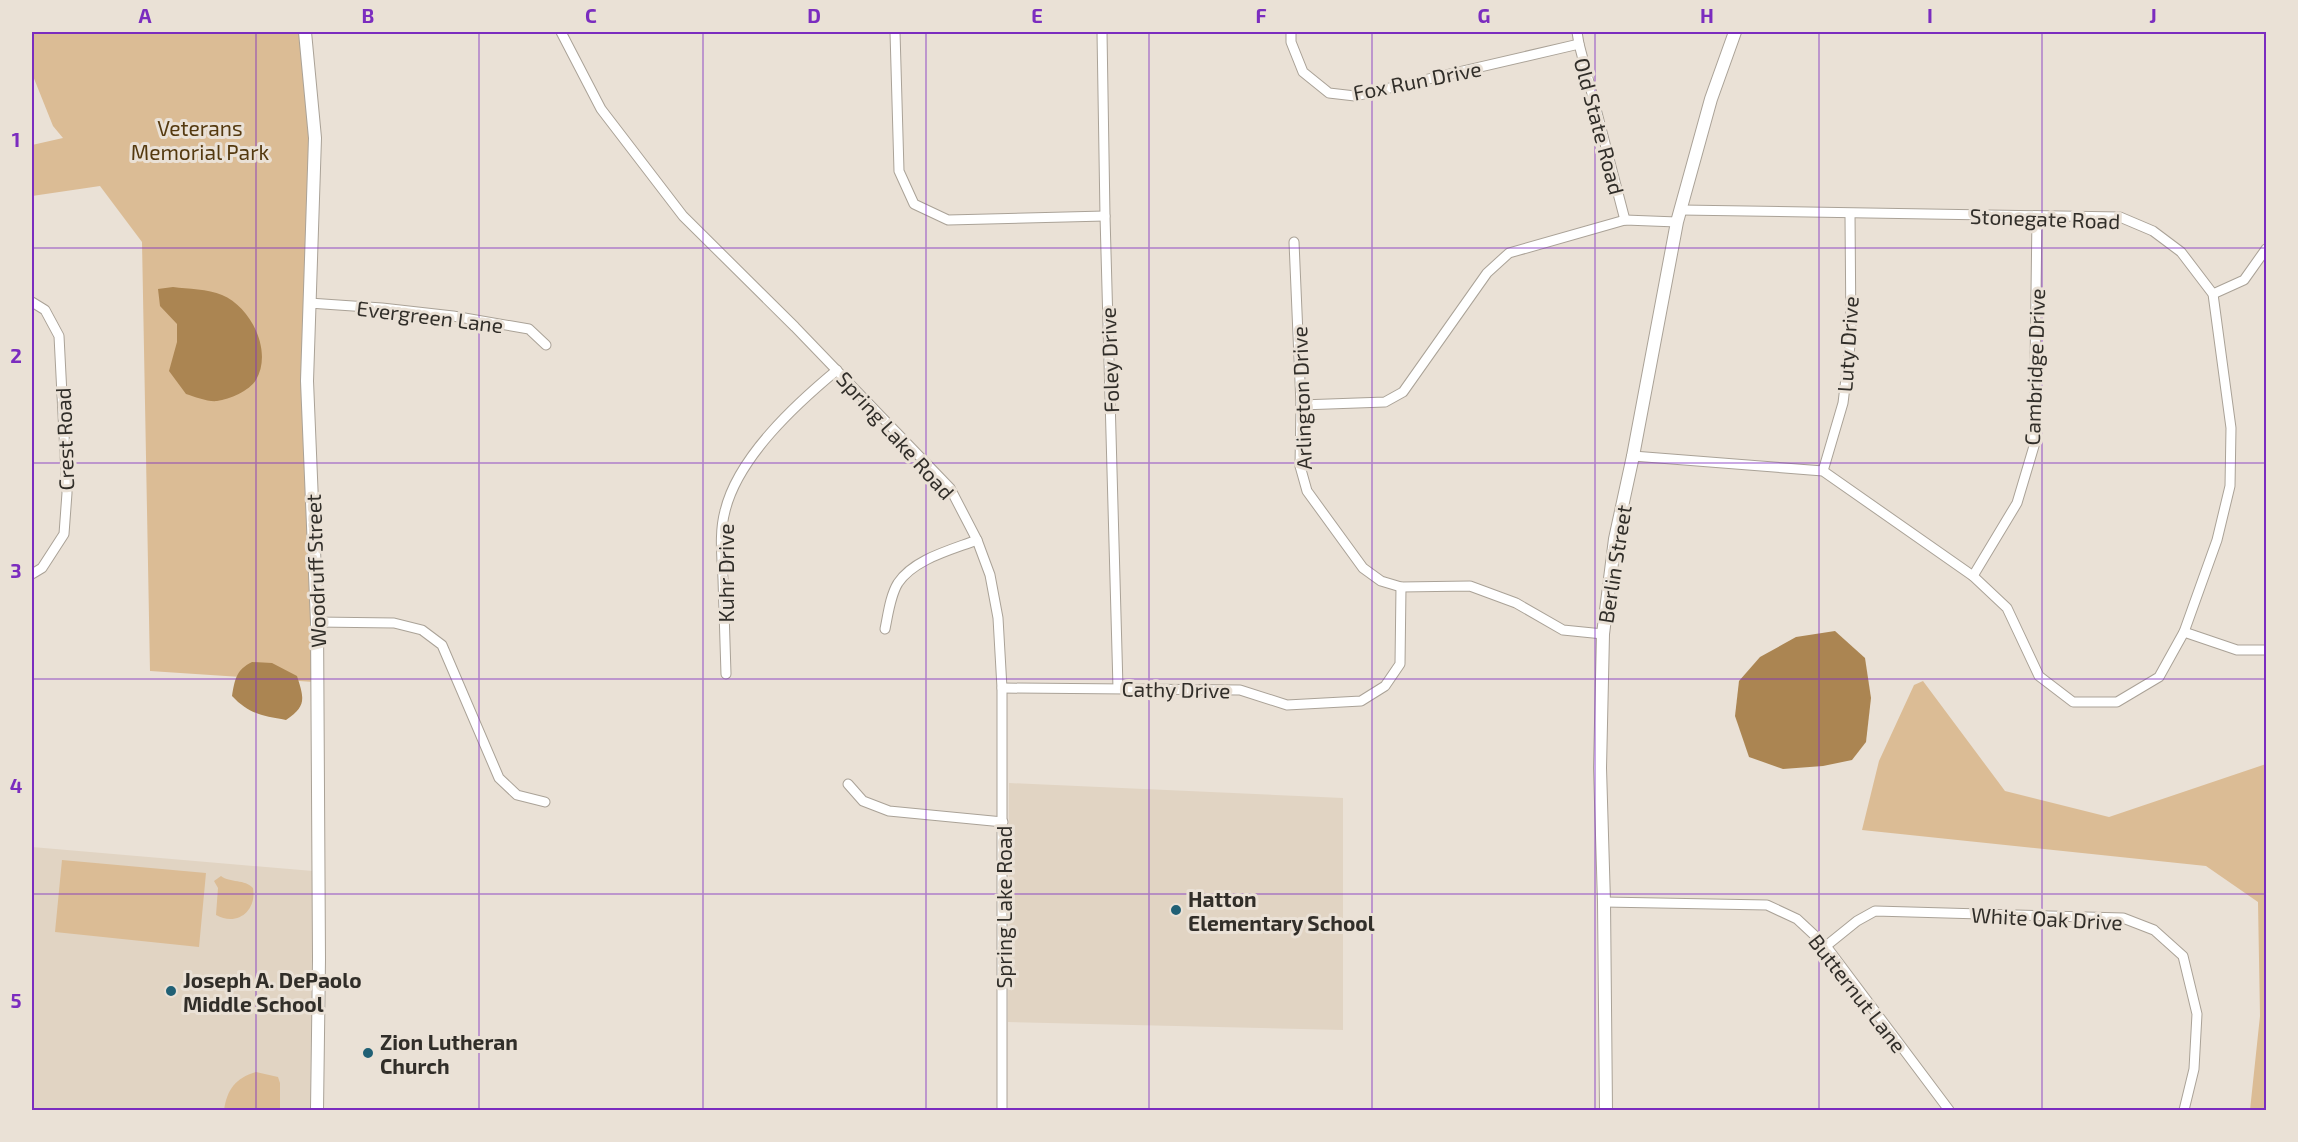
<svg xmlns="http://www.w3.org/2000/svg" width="2298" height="1142" viewBox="0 0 2298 1142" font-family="'Exo 2',sans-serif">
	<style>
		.built { fill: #e1d4c3 }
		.green { fill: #dbbc95 }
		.water { fill: #ab8552 }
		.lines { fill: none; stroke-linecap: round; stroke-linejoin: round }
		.street-casing { stroke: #aaa297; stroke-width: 11 }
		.secondary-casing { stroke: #aaa297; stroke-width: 14 }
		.street { stroke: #fff; stroke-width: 9 }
		.secondary { stroke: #fff; stroke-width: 12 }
		.grid { fill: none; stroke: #7b2cbf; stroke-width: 1.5; stroke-opacity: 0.55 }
		.poi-dot { fill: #206075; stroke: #eae1d6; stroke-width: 2 }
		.labels { text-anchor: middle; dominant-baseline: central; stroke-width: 6; stroke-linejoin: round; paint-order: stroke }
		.street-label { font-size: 21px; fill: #312e29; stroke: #eae1d6 }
		.park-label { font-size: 21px; fill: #54390f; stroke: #eae1d6 }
		.poi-label { font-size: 21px; font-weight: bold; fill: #312e29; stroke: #eae1d6; text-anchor: start }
		.neatline { fill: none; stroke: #7b2cbf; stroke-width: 2 }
		.grid-label { font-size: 20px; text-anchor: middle; font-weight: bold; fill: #7b2cbf }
	</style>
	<rect width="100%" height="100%" fill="#eae1d6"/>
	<g class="built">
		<polygon points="1009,783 1343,798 1343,1030 1008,1022"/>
		<polygon points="32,847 313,871 310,1110 32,1110"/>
	</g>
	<g class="green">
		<polygon points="33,32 299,32 309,125 303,343 304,451 312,562 314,682 150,671 142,242 100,186 32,196 32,145 63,138 53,126 33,76"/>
		<polygon points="1923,681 2005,791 2109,817 2266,764 2266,1110 2250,1110 2260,1016 2258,902 2206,866 1862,830 1879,761 1914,685"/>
		<polygon points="62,860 206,873 199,947 55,932"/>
		<path d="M221,876C230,883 245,879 253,888C257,911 237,927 216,915L218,888L214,881Z"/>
		<path d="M256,1072L278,1077L280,1083V1110H224C227,1090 235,1078 256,1072Z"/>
	</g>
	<g class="water">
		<path d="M173,287C188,289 208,289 222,295C251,307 273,351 256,380C249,391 230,399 217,401C208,402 195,397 186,394L169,371L177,342V324L160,306L158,289Z"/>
		<polygon points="1835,631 1865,658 1871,698 1866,742 1852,760 1823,766 1783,769 1749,757 1735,716 1739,681 1760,657 1796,637"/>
		<path d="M252,662L272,663L297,676C304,698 307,706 286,720C263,716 249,714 232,696C235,679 236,670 252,662Z"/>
	</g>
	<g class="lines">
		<defs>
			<g id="street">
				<polyline points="561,32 601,109 683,216 795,327 950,488 977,540 990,575 998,618 1002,688 1002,1110"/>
				<polyline points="895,32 899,171 914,204 948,220 1105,216"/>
				<polyline points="1102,32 1105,216 1118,688"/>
				<polyline points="1291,32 1291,42 1303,72 1329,93 1355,96 1579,44"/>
				<polyline points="1577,32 1579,44 1625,220"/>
				<polyline points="1294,242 1301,405 1300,466 1307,491 1363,568 1381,581 1401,587 1470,586 1516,603 1563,630 1603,634"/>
				<polyline points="2213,294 2244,280 2266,249"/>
				<polyline points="32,302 45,310 59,336 67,493 64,534 42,568 32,574"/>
				<polyline points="309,303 382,308 453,316 529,329 546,345"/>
				<polyline points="1301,405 1385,402 1403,392 1487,273 1509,253 1625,220 1677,222"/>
				<polyline points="1633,456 1823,471 1973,576 2007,608 2039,676 2073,702 2117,702 2159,677 2184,632 2217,540 2230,486 2231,428 2213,294 2181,252 2153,231 2120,217 1681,210"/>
				<polyline points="1823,471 1843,403 1851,337 1850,214"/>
				<polyline points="1973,576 2017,503 2034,446 2037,216"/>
				<polyline points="317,622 394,623 422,630 442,645 499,778 517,795 545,802"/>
				<path d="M885,629C888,615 890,596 898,583C914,559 951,550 977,540"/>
				<polyline points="2184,632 2237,650 2266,650"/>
				<path d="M726,674C725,643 724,611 723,579C722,556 719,533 725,511C738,457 796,404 837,370"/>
				<polyline points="1002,688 1240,690 1287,705 1361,701 1385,686 1400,664 1401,587"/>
				<polyline points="848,784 863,801 889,811 1003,822"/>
				<polyline points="1604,902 1767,905 1797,919 1826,946 1949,1110"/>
				<polyline points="1826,946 1857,921 1875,911 2123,918 2154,930 2183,956 2197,1014 2194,1069 2184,1110"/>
			</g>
			<g id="secondary">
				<polyline points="305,32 315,138 307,381 317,622 319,959 317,1110"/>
				<polyline points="1606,1110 1604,902 1600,768 1603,634 1615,539 1633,456 1677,222 1711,99 1735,32"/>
			</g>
		</defs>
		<use href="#street" class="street-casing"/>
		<use href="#secondary" class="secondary-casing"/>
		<use href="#street" class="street"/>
		<use href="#secondary" class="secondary"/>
	</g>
	<path class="grid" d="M256,32V1110M479,32V1110M703,32V1110M926,32V1110M1149,32V1110M1372,32V1110M1595,32V1110M1819,32V1110M2042,32V1110M32,248H2266M32,463H2266M32,679H2266M32,894H2266"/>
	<g class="poi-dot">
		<circle cx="1176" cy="910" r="6"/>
		<circle cx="171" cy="991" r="6"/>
		<circle cx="368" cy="1053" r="6"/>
	</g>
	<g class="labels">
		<g class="street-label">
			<text transform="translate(1417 80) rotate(-11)">Fox Run Drive</text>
			<text transform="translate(1600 126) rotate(75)">Old State Road</text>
			<text transform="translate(2045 218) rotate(2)">Stonegate Road</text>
			<text transform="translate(430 316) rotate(7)">Evergreen Lane</text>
			<text transform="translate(1847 344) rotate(-86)">Luty Drive</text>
			<text transform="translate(1109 360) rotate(-92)">Foley Drive</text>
			<text transform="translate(2034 367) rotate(-88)">Cambridge Drive</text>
			<text transform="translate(1301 398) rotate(-92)">Arlington Drive</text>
			<text transform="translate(896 435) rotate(48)">Spring Lake Road</text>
			<text transform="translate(64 439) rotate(-92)">Crest Road</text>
			<text transform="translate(1614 564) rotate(-81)">Berlin Street</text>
			<text transform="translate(315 571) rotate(-92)">Woodruff Street</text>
			<text transform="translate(725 573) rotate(-90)">Kuhr Drive</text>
			<text transform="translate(1176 689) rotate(1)">Cathy Drive</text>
			<text transform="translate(1003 907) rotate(-90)">Spring Lake Road</text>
			<text transform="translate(2047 918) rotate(3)">White Oak Drive</text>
			<text transform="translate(1858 993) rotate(52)">Butternut Lane</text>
		</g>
		<g class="park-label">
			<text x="200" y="127">Veterans<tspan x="200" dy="24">Memorial Park</tspan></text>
		</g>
		<g class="poi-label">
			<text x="1188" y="898">Hatton<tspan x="1188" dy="24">Elementary School</tspan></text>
			<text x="183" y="979">Joseph A. DePaolo<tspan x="183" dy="24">Middle School</tspan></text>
			<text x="380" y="1041">Zion Lutheran<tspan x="380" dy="24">Church</tspan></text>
		</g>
	</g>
	<rect width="2298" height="1142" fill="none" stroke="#eae1d6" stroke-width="66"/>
	<rect x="33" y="33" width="2232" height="1076" class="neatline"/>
	<g class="grid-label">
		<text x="145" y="23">A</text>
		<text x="368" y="23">B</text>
		<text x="591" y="23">C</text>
		<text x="814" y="23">D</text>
		<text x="1037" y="23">E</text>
		<text x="1261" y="23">F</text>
		<text x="1484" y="23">G</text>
		<text x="1707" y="23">H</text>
		<text x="1930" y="23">I</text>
		<text x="2153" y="23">J</text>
		<text x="16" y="147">1</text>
		<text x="16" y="363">2</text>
		<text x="16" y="578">3</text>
		<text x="16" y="793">4</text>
		<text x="16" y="1008">5</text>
	</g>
</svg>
